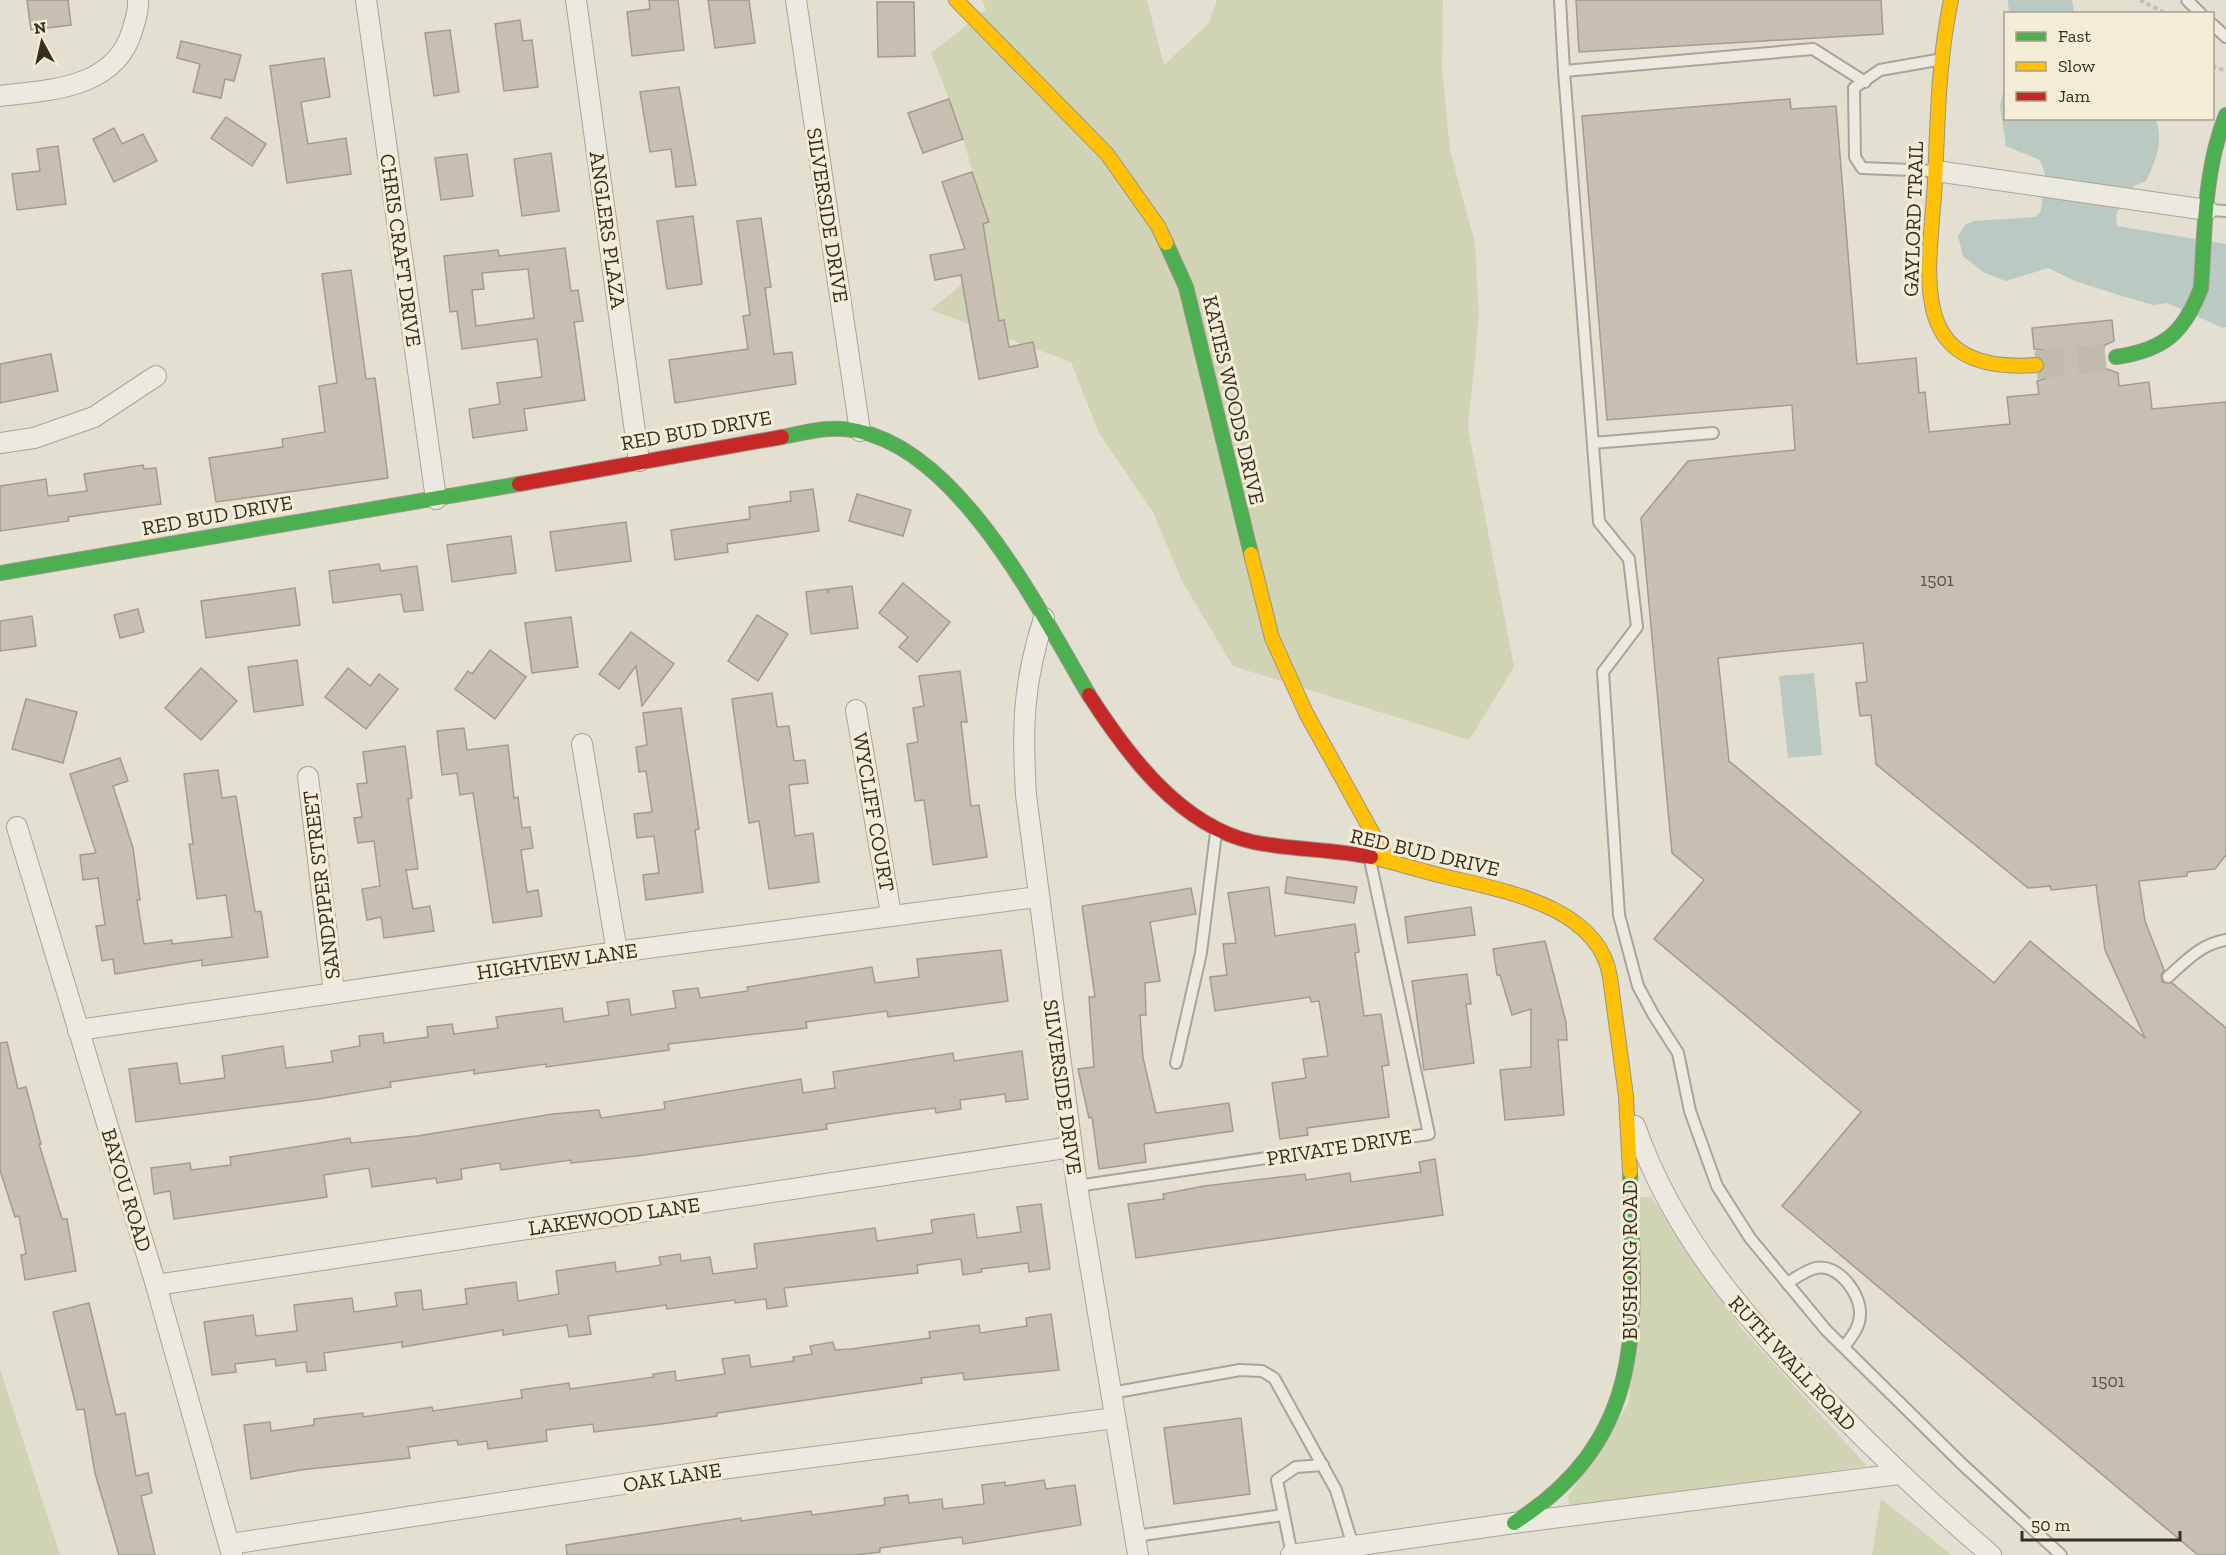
<svg xmlns="http://www.w3.org/2000/svg" width="2226" height="1555" viewBox="0 0 2226 1555" font-family="'Zilla Slab',serif">
	<style>
		.green { fill: #d0d3b4 }
		.water { fill: #bac9c1 }
		.building { fill: #c7bfb2; stroke: #a39b90; stroke-width: 1.5; fill-rule: evenodd }
		.lines { fill: none; stroke-linecap: round; stroke-linejoin: round }
		.secondary-tunnel { stroke: #c1bbae; stroke-width: 28; stroke-dasharray: 28 14; stroke-linecap: butt }
		.lane-casing { stroke: #a9a499; stroke-width: 14 }
		.street-casing { stroke: #a9a499; stroke-width: 22 }
		.fast-casing { stroke: #999489; stroke-width: 16 }
		.slow-casing { stroke: #999489; stroke-width: 16 }
		.jam-casing { stroke: #999489; stroke-width: 16 }
		.path { stroke: #c4c0b8; stroke-width: 4; stroke-dasharray: 4.5 3; stroke-linecap: butt }
		.lane { stroke: #ece9e1; stroke-width: 10 }
		.street { stroke: #ece9e1; stroke-width: 20 }
		.fast { stroke: #4caf50; stroke-width: 14 }
		.slow { stroke: #ffc107; stroke-width: 14 }
		.jam { stroke: #c62828; stroke-width: 14 }
		.labels { text-anchor: middle; dominant-baseline: central; stroke-width: 6; stroke-linejoin: round; paint-order: stroke }
		.number-label { font-size: 18px; fill: #5b5245 }
		.street-label { font-size: 21px; fill: #372d21; stroke: #f3edd8 }
	</style>
	<rect width="100%" height="100%" fill="#e3dfd1"/>
	<g class="green">
		<polygon points="982,0 1147,0 1164,65 1209,23 1217,0 1443,0 1442,68 1450,151 1475,243 1479,317 1468,428 1514,667 1469,740 1233,666 1182,581 1153,512 1099,433 1071,362 931,310 970,277 986,216 957,119 931,53 986,10"/>
		<polygon points="1651,1196 1689,1256 1743,1330 1867,1466 1570,1508 1568,1497 1629,1403 1639,1198"/>
		<polygon points="0,1369 60,1555 0,1555"/>
		<polygon points="1881,1499 1952,1555 1872,1555"/>
	</g>
	<g class="water">
		<polygon points="2008,0 2072,0 2074,13 2009,13"/>
		<path d="M2005,83L2006,118L2156,119C2163,143 2157,158 2146,181L2134,186L2116,214L2117,226L2226,244V327L2223,328L2167,303L2153,305L2122,296L2075,281L2048,268L2006,281L1983,272L1963,256L1958,236L1965,225L1974,221L2035,217L2041,211L2045,174L2040,160L2006,146L2000,106Z"/>
		<polygon points="1814,673 1822,755 1788,758 1779,676"/>
	</g>
	<g class="building">
		<polygon points="27,0 68,0 71,25 31,30"/>
		<polygon points="649,0 678,0 684,50 632,56 627,12 650,9"/>
		<polygon points="708,0 749,0 755,43 715,48"/>
		<polygon points="1576,0 1881,0 1883,34 1579,52"/>
		<polygon points="877,2 914,2 915,56 878,57"/>
		<polygon points="520,20 523,41 532,40 538,87 504,91 495,24"/>
		<polygon points="450,30 459,92 434,96 425,33"/>
		<polygon points="181,41 241,55 234,81 225,79 221,98 193,92 200,64 177,58"/>
		<polygon points="324,58 330,97 301,102 308,144 346,138 351,174 287,183 270,66"/>
		<polygon points="679,87 696,185 676,187 671,149 650,152 640,92"/>
		<polygon points="949,99 963,139 923,153 908,113"/>
		<path d="M1790,99L1791,109L1836,106L1857,364L1916,358L1919,393L1925,392L1929,432L2010,424L2007,397L2039,394L2037,381L2046,378L2051,372L2052,363L2049,355L2043,350L2034,349L2032,328L2112,320L2114,341L2105,345L2100,359L2104,368L2118,373L2119,386L2149,382L2152,409L2226,402V855L2215,869L2187,872V876L2139,881L2145,921L2164,970L2161,975L2162,982L2172,983L2226,1028V1555H2198L1782,1206L1861,1112L1654,939L1704,880L1672,853L1641,518L1688,461L1795,450L1792,405L1607,420L1582,116ZM1863,643L1867,682L1856,683L1860,716L1871,715L1876,764L2028,888L2050,886L2051,890L2096,885L2105,950L2145,1038L2030,941L1994,983L1729,761L1718,658Z"/>
		<polygon points="226,117 266,144 252,166 211,138"/>
		<polygon points="114,128 122,144 143,134 157,161 114,182 93,139"/>
		<polygon points="58,146 66,204 17,210 12,174 40,171 37,149"/>
		<polygon points="551,153 559,211 522,216 514,159"/>
		<polygon points="467,154 473,196 441,200 435,158"/>
		<polygon points="972,172 989,222 983,224 999,321 1004,320 1009,347 1033,342 1038,367 979,379 961,275 935,280 930,255 965,249 942,182"/>
		<polygon points="693,216 702,284 667,289 657,221"/>
		<polygon points="761,218 771,287 765,288 774,354 792,352 796,384 675,403 669,360 748,349 743,316 750,315 737,221"/>
		<path d="M565,248L571,291L578,290L583,321L574,322L585,400L524,409L527,430L473,438L469,409L500,404L497,383L542,377L537,339L462,349L457,311L450,312L444,256L498,250L499,256ZM528,269L534,318L476,326L472,290L484,289L482,273Z"/>
		<polygon points="351,270 366,379 375,378 388,478 216,502 209,458 283,447 282,439 325,432 319,386 337,383 322,274"/>
		<polygon points="51,354 58,391 0,403 0,364"/>
		<polygon points="143,465 144,469 156,468 161,504 68,517 69,521 0,531 0,486 46,479 48,496 87,491 84,474"/>
		<polygon points="813,489 819,531 727,544 728,552 675,560 671,530 750,519 749,507 791,501 790,492"/>
		<polygon points="857,494 911,510 903,536 849,521"/>
		<polygon points="626,522 631,561 556,571 550,532"/>
		<polygon points="511,536 516,573 452,582 447,545"/>
		<polygon points="379,564 381,571 417,566 423,610 404,612 401,594 333,603 329,571"/>
		<polygon points="903,583 950,622 917,662 899,647 908,637 879,613"/>
		<polygon points="852,586 858,628 811,634 806,592 827,589 828,593 829,589"/>
		<polygon points="295,588 300,625 206,638 201,601"/>
		<polygon points="138,609 144,632 120,638 114,615"/>
		<polygon points="757,615 788,634 758,681 728,661"/>
		<polygon points="32,616 36,646 0,651 0,621"/>
		<polygon points="571,617 578,667 532,673 525,623"/>
		<polygon points="631,632 674,664 642,706 636,666 619,689 599,674"/>
		<polygon points="490,650 526,677 495,719 455,689 468,671 472,674"/>
		<polygon points="297,660 303,705 254,712 248,667"/>
		<polygon points="201,668 237,701 201,740 165,708"/>
		<polygon points="348,668 370,686 379,674 398,689 366,729 325,697"/>
		<polygon points="960,671 967,722 961,722 971,806 979,805 987,857 933,865 924,800 915,801 907,744 918,742 913,708 924,706 919,676"/>
		<polygon points="772,693 777,727 789,726 794,761 805,760 808,783 789,785 795,836 813,833 819,882 769,889 759,821 749,823 732,699"/>
		<polygon points="26,699 77,712 63,763 12,749"/>
		<polygon points="681,708 699,829 695,830 703,892 646,900 643,875 659,873 654,836 637,838 634,814 652,812 646,771 639,772 636,747 647,745 643,713"/>
		<polygon points="464,728 467,750 508,745 514,798 518,797 522,828 530,827 533,848 521,850 527,892 538,890 542,916 493,923 473,793 460,795 457,773 442,775 437,731"/>
		<polygon points="405,746 412,798 408,799 418,869 406,870 413,909 430,906 434,931 384,938 381,917 367,920 362,889 380,886 374,841 358,843 354,818 362,817 357,784 367,783 363,752"/>
		<polygon points="120,758 128,781 113,786 133,848 140,900 137,900 144,944 172,940 172,944 232,937 226,895 197,899 189,844 193,844 184,774 218,770 222,798 236,796 255,912 261,911 268,957 202,966 202,960 115,974 113,959 102,961 96,926 105,925 98,878 83,880 80,855 96,853 70,774"/>
		<polygon points="1287,877 1357,887 1354,903 1285,893"/>
		<polygon points="1269,887 1275,936 1355,924 1359,952 1355,953 1364,1016 1381,1014 1389,1065 1382,1066 1389,1117 1307,1128 1308,1135 1280,1139 1272,1083 1306,1078 1303,1059 1328,1056 1319,1001 1311,1002 1310,997 1215,1011 1210,977 1227,975 1223,944 1236,943 1228,893"/>
		<polygon points="1191,888 1196,914 1150,922 1160,981 1145,983 1146,1015 1140,1015 1143,1058 1156,1113 1229,1103 1233,1131 1144,1144 1146,1162 1099,1169 1092,1117 1089,1118 1078,1069 1094,1067 1089,997 1095,997 1082,906"/>
		<polygon points="1471,907 1475,935 1408,943 1405,917"/>
		<polygon points="1545,941 1566,1022 1567,1040 1558,1040 1564,1115 1505,1120 1500,1070 1531,1067 1531,1009 1512,1015 1500,975 1497,975 1493,949"/>
		<polygon points="1001,950 1008,1001 888,1017 887,1011 806,1022 807,1028 668,1044 669,1050 546,1067 546,1064 474,1074 474,1070 390,1082 391,1087 318,1099 136,1122 129,1069 177,1063 180,1084 225,1078 222,1056 283,1046 286,1068 333,1062 331,1051 360,1046 359,1036 383,1033 384,1043 428,1037 427,1027 452,1024 454,1034 498,1028 496,1017 562,1008 564,1022 609,1015 607,1002 629,999 631,1015 676,1008 673,991 698,988 700,998 748,991 747,987 872,967 875,983 919,977 917,959"/>
		<polygon points="1467,974 1471,1004 1466,1004 1474,1063 1424,1070 1412,981"/>
		<polygon points="7,1042 18,1089 26,1087 41,1144 39,1144 62,1219 67,1219 76,1271 25,1280 21,1255 26,1254 19,1216 15,1217 0,1170 0,1043"/>
		<polygon points="1022,1051 1028,1099 1006,1102 1005,1094 960,1100 961,1109 936,1113 935,1108 891,1114 826,1124 827,1129 637,1156 571,1163 571,1160 501,1170 500,1163 461,1169 462,1179 437,1183 436,1178 372,1187 369,1168 324,1175 327,1197 174,1219 170,1191 154,1194 151,1168 190,1163 191,1170 231,1165 230,1157 295,1147 350,1138 351,1143 417,1136 553,1114 599,1110 601,1118 665,1109 664,1102 801,1079 803,1093 835,1088 833,1072 953,1053 954,1061"/>
		<polygon points="1435,1159 1443,1215 1136,1258 1128,1204 1164,1199 1163,1194 1204,1186 1305,1174 1306,1180 1350,1173 1351,1182 1421,1172 1419,1162"/>
		<polygon points="1041,1204 1050,1269 1029,1272 1028,1263 981,1269 982,1272 963,1275 961,1259 917,1265 918,1273 784,1288 787,1306 767,1309 766,1299 735,1303 735,1300 667,1309 666,1305 588,1316 591,1334 569,1337 567,1325 503,1335 503,1330 402,1347 402,1342 324,1353 326,1370 307,1372 306,1362 276,1366 275,1359 235,1364 236,1372 212,1375 204,1322 253,1315 256,1336 297,1331 294,1305 352,1298 354,1312 397,1306 395,1293 421,1290 423,1310 467,1304 465,1289 516,1282 518,1301 559,1294 556,1271 615,1262 616,1272 661,1265 659,1257 680,1254 681,1261 710,1257 713,1274 757,1268 754,1244 875,1228 877,1241 933,1233 931,1220 974,1214 977,1238 1021,1232 1017,1207"/>
		<polygon points="89,1303 116,1415 125,1413 136,1476 148,1473 152,1493 141,1496 155,1555 119,1555 95,1473 84,1409 77,1410 53,1312"/>
		<polygon points="1051,1314 1059,1370 964,1380 963,1373 921,1378 922,1383 717,1413 717,1416 661,1424 594,1432 593,1424 546,1430 547,1441 488,1449 487,1441 458,1445 457,1440 408,1447 410,1458 300,1470 251,1479 244,1425 270,1422 271,1431 314,1425 314,1419 363,1413 363,1417 432,1407 433,1411 522,1398 521,1390 569,1383 570,1389 654,1377 653,1374 675,1371 676,1381 725,1374 722,1359 749,1355 751,1367 794,1361 793,1357 812,1354 810,1346 833,1342 835,1350 851,1349 930,1338 929,1332 979,1325 980,1333 1027,1326 1026,1318"/>
		<polygon points="1241,1418 1250,1494 1174,1504 1164,1428"/>
		<polygon points="1044,1480 1046,1489 1075,1485 1081,1525 963,1544 962,1537 880,1548 880,1552 856,1555 567,1555 566,1545 741,1518 741,1521 811,1511 812,1515 885,1505 884,1498 908,1495 909,1503 942,1499 943,1509 984,1504 982,1485 1005,1482 1005,1486"/>
	</g>
	<g class="lines">
		<polyline class="secondary-tunnel" points="2036,365 2116,357"/>
		<defs>
			<g id="lane">
				<polyline points="1560,0 1564,71"/>
				<polyline points="2187,0 2201,14"/>
				<polyline points="2212,24 2226,37"/>
				<polyline points="1865,82 1813,49 1564,71 1599,522 1629,559 1637,627 1603,672 1619,915 1638,986 1653,1014 1678,1053 1690,1111 1717,1186 1750,1238 1826,1330 1963,1465 2061,1555"/>
				<polyline points="1935,171 1862,168 1855,157 1854,88 1880,70 1937,60"/>
				<polyline points="2208,210 2226,211"/>
				<polyline points="1593,443 1713,433"/>
				<path d="M2168,977C2186,961 2201,944 2226,940"/>
				<polyline points="1176,1063 1201,953 1216,833"/>
				<polyline points="1077,1186 1429,1134 1370,860"/>
				<path d="M1787,1283C1796,1278 1806,1270 1816,1268C1838,1263 1861,1294 1860,1314C1860,1328 1851,1337 1844,1347"/>
				<polyline points="1111,1393 1240,1370 1262,1371 1274,1378 1336,1490 1353,1546"/>
				<polyline points="1135,1536 1283,1515"/>
				<polyline points="1292,1555 1277,1480 1296,1467 1323,1465"/>
			</g>
			<g id="street">
				<polyline points="366,0 436,499"/>
				<polyline points="576,0 639,461"/>
				<polyline points="796,0 860,431"/>
				<path d="M0,96C49,90 115,89 132,31C135,21 139,11 138,0"/>
				<polyline points="1936,171 2207,210"/>
				<polyline points="0,443 34,438 94,417 156,376"/>
				<path d="M1044,618C1023,683 1022,727 1026,795L1077,1186L1138,1555"/>
				<polyline points="856,710 891,914"/>
				<polyline points="582,744 617,952"/>
				<polyline points="308,777 334,993"/>
				<polyline points="17,827 156,1285 232,1555"/>
				<polyline points="78,1030 617,952 1037,897"/>
				<path d="M1635,1126C1674,1238 1752,1327 1835,1409C1885,1460 1936,1508 1991,1555"/>
				<polyline points="156,1285 1071,1147"/>
				<polyline points="231,1544 721,1469 1115,1418"/>
				<polyline points="1291,1555 1514,1523 1899,1474"/>
			</g>
			<g id="fast">
				<polyline points="1166,243 1186,287 1251,554"/>
				<path d="M2116,357C2164,350 2184,333 2201,288C2205,229 2204,170 2226,115"/>
				<path d="M782,437C807,432 832,425 858,431C961,452 1040,612 1089,695"/>
				<polyline points="0,573 519,484"/>
				<path d="M1514,1523C1654,1433 1633,1317 1630,1172"/>
			</g>
			<g id="slow">
				<polyline points="956,0 1107,154 1158,226 1166,243"/>
				<path d="M1951,0C1938,63 1938,117 1935,181C1930,271 1902,375 2036,365"/>
				<polyline points="1251,554 1272,638 1306,713 1388,861"/>
				<path d="M1371,857C1397,863 1422,871 1447,877C1505,891 1599,907 1610,977L1626,1096L1630,1172"/>
			</g>
			<g id="jam">
				<polyline points="519,484 782,437"/>
				<path d="M1089,695C1127,754 1180,826 1253,842C1291,850 1332,849 1371,857"/>
			</g>
		</defs>
		<use href="#lane" class="lane-casing"/>
		<use href="#street" class="street-casing"/>
		<use href="#fast" class="fast-casing"/>
		<use href="#slow" class="slow-casing"/>
		<use href="#jam" class="jam-casing"/>
		<g class="path">
			<polyline points="2140,0 2167,14"/>
			<polyline points="2212,66 2226,71"/>
		</g>
		<use href="#lane" class="lane"/>
		<use href="#street" class="street"/>
		<use href="#fast" class="fast"/>
		<use href="#slow" class="slow"/>
		<use href="#jam" class="jam"/>
	</g>
	<g class="labels">
		<g class="number-label">
			<text x="1937" y="580">1501</text>
			<text x="2108" y="1381">1501</text>
		</g>
		<g class="street-label">
			<text transform="translate(828 215) rotate(81)">SILVERSIDE DRIVE</text>
			<text transform="translate(1913 219) rotate(-88)">GAYLORD TRAIL</text>
			<text transform="translate(608 230) rotate(82)">ANGLERS PLAZA</text>
			<text transform="translate(401 250) rotate(82)">CHRIS CRAFT DRIVE</text>
			<text transform="translate(1234 400) rotate(77)">KATIES WOODS DRIVE</text>
			<text transform="translate(696 430) rotate(-10)">RED BUD DRIVE</text>
			<text transform="translate(217 515) rotate(-10)">RED BUD DRIVE</text>
			<text transform="translate(874 812) rotate(80)">WYCLIFF COURT</text>
			<text transform="translate(1425 852) rotate(13)">RED BUD DRIVE</text>
			<text transform="translate(321 885) rotate(-97)">SANDPIPER STREET</text>
			<text transform="translate(557 961) rotate(-8)">HIGHVIEW LANE</text>
			<text transform="translate(1063 1087) rotate(82)">SILVERSIDE DRIVE</text>
			<text transform="translate(1339 1147) rotate(-9)">PRIVATE DRIVE</text>
			<text transform="translate(127 1190) rotate(73)">BAYOU ROAD</text>
			<text transform="translate(614 1216) rotate(-8)">LAKEWOOD LANE</text>
			<text transform="translate(1629 1260) rotate(-90)">BUSHONG ROAD</text>
			<text transform="translate(1793 1363) rotate(47)">RUTH WALL ROAD</text>
			<text transform="translate(672 1477) rotate(-9)">OAK LANE</text>
		</g>
	</g>
	<rect x="2004" y="12" width="210" height="108" fill="#f3edd8" stroke="#a8a08f" stroke-width="1.5"/>
	<rect x="2016" y="32" width="30" height="9" fill="#4caf50" stroke="#a8a08f" stroke-width="1.5"/>
	<text x="2058" y="42" font-size="18" fill="#372d21">Fast</text>
	<rect x="2016" y="62" width="30" height="9" fill="#ffc107" stroke="#a8a08f" stroke-width="1.5"/>
	<text x="2058" y="72" font-size="18" fill="#372d21">Slow</text>
	<rect x="2016" y="92" width="30" height="9" fill="#c62828" stroke="#a8a08f" stroke-width="1.5"/>
	<text x="2058" y="102" font-size="18" fill="#372d21">Jam</text>
	<g transform="translate(42 42) rotate(352)" stroke="#f3edd8" stroke-width="4.5" paint-order="stroke">
	<path d="M0-4.5L10 22L0 15L-10 22Z" fill="#372d21"/>
	<text y="-9" font-size="16" font-weight="bold" text-anchor="middle" fill="#372d21">N</text>
	</g>
	<path d="M2022 1531v9h158v-9" fill="none" stroke="#372d21" stroke-width="3"/>
	<text x="2031" y="1531" font-size="18" fill="#372d21" stroke="#f3edd8" stroke-width="4.5" paint-order="stroke">50 m</text>
</svg>
